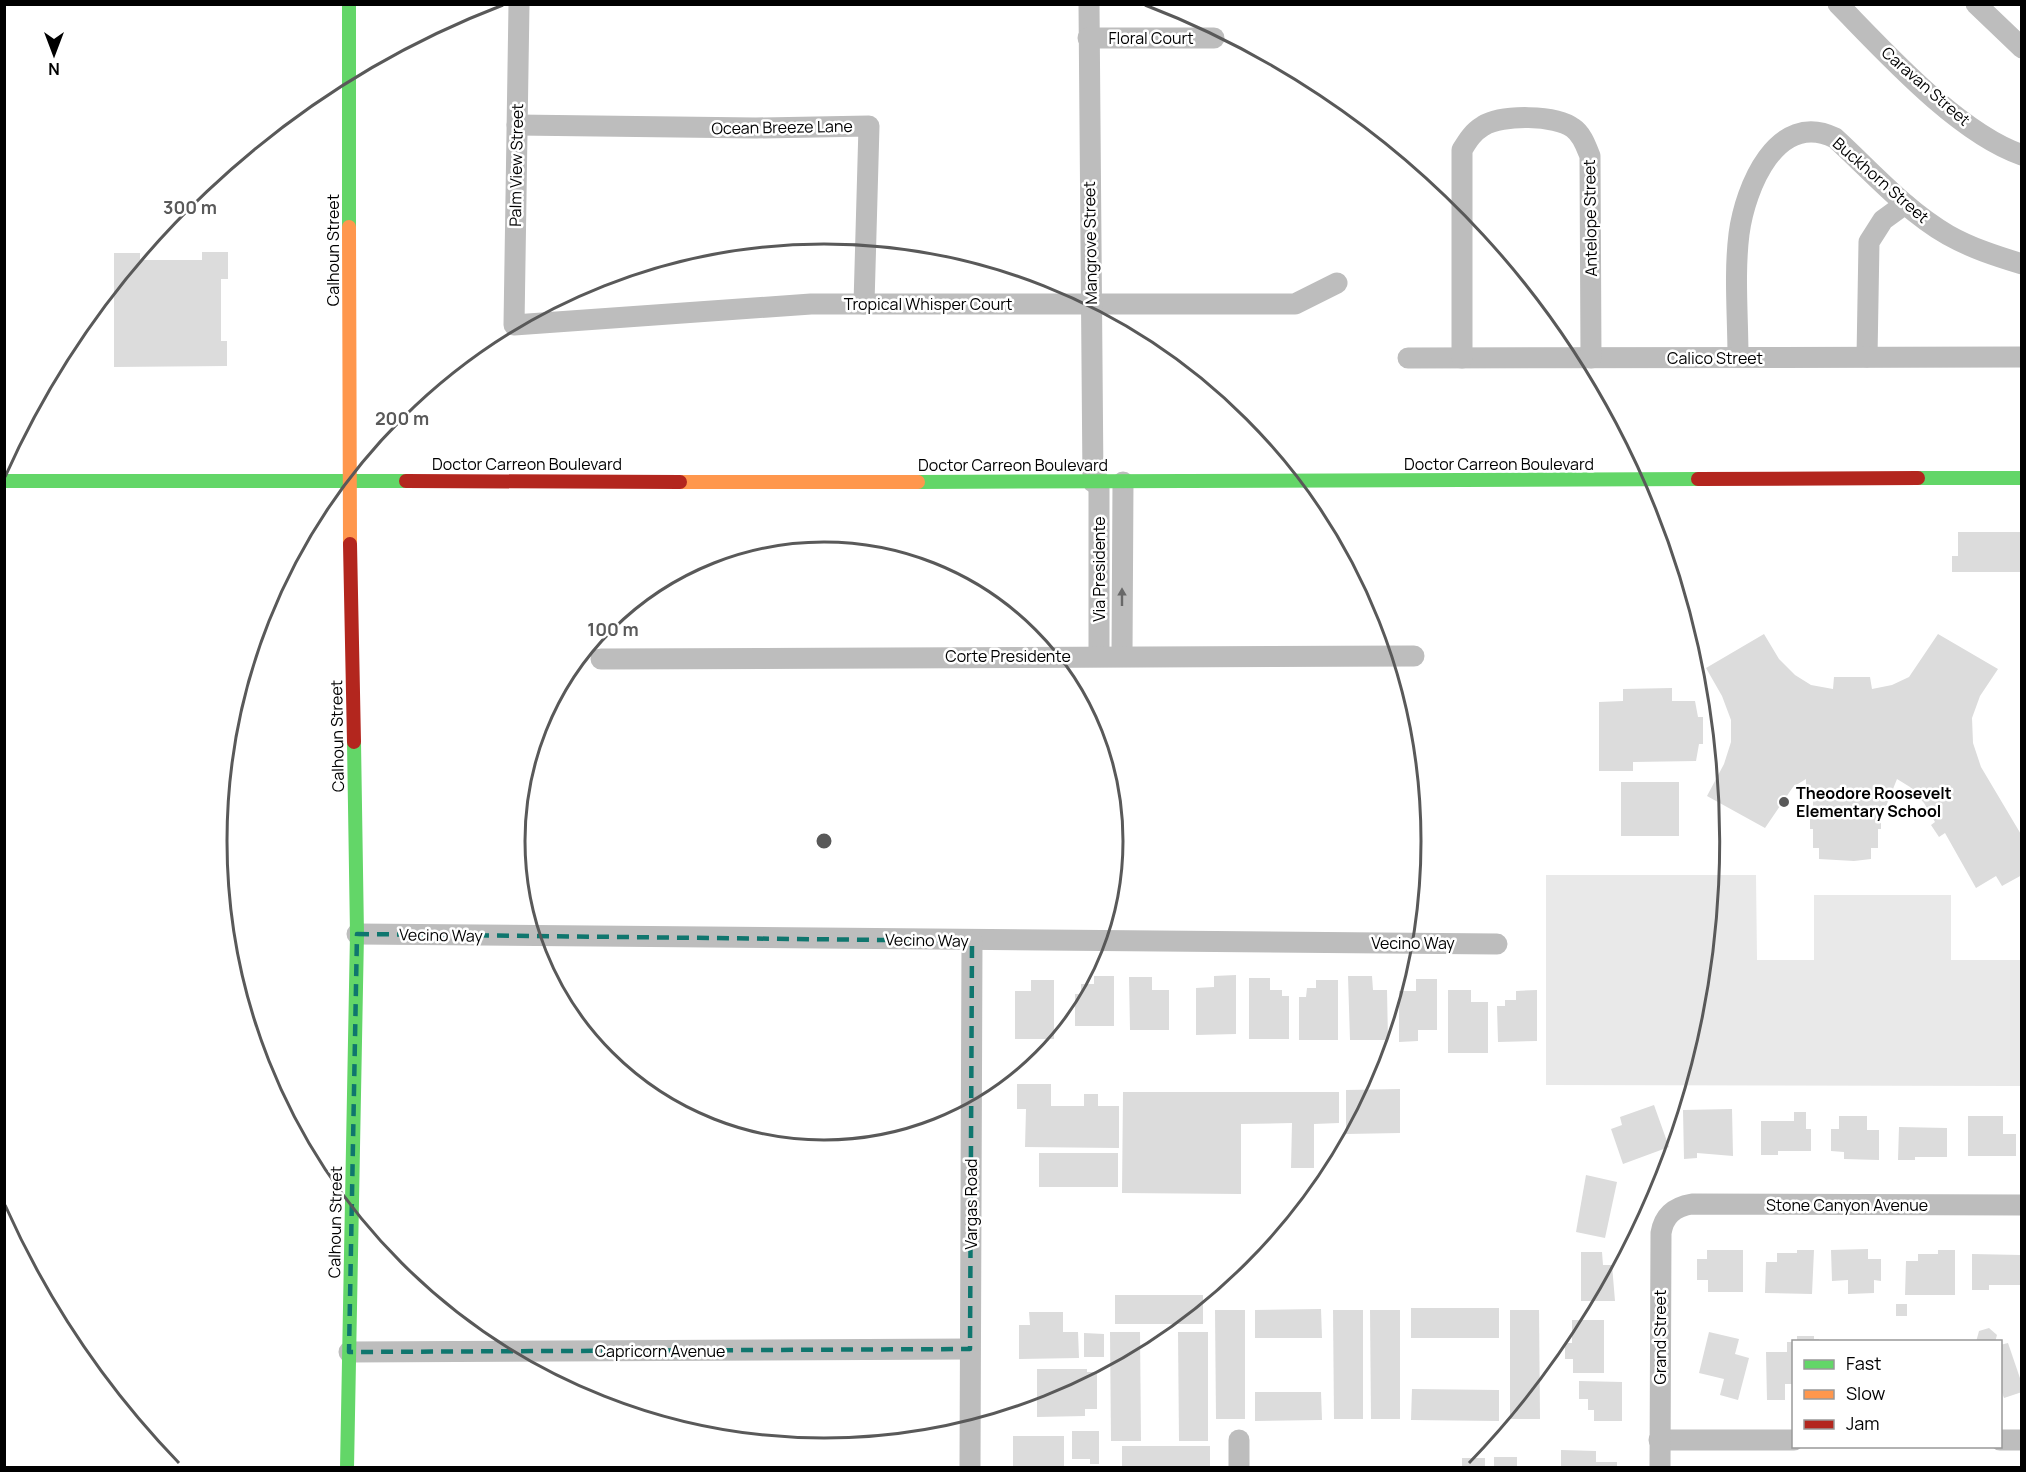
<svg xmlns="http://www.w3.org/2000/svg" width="2026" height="1472" viewBox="0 0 2026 1472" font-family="Manrope,sans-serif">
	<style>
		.green { fill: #e9e9e9 }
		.building { fill: #dcdcdc }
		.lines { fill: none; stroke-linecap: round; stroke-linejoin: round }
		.street { stroke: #bdbdbd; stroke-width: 21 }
		.fast { stroke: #63d668; stroke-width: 14 }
		.slow { stroke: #ff974d; stroke-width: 14 }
		.jam { stroke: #b3261e; stroke-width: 14 }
		.oneway { fill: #686868 }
		.marked { fill: none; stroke: #0f766e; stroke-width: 4.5; stroke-dasharray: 12 8; stroke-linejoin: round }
		.ring { fill: none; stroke: #595959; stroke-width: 3 }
		.poi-dot { fill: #595959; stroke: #fff; stroke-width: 2 }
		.labels { text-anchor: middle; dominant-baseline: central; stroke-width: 5; stroke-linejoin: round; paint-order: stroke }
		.street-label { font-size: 16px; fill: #000; stroke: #fff }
		.poi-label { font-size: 16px; font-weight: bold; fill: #000; stroke: #fff; text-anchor: start }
		.centre { fill: #595959; stroke: #fff; stroke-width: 3 }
		.ring-label { font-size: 18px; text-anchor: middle; font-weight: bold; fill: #595959; stroke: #fff; stroke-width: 5; stroke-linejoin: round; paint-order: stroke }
	</style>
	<rect width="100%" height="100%" fill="#fff"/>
	<polygon class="green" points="1546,875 1756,875 1757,960 1814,960 1814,895 1951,895 1951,960 2021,960 2021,1086 1546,1085"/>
	<g class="building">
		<polygon points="202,252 228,252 228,279 221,279 221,341 227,341 227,366 114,367 114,253 140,253 140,260 202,260"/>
		<polygon points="1958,532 2022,532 2022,572 1952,572 1952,556 1958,556"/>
		<polygon points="1764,634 1779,659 1795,675 1811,685 1833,689 1834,677 1870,677 1872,689 1892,685 1909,677 1938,634 1998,669 1980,696 1972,718 1973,743 1981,767 2022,836 2022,875 2002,886 1996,876 1976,888 1945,833 1939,837 1931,825 1935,822 1924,803 1910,787 1897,779 1881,819 1881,829 1878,829 1878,848 1871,848 1871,859 1854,861 1819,859 1819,848 1813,848 1813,829 1810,829 1810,819 1813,819 1813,799 1806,799 1806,779 1793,787 1765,828 1707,796 1724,764 1731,742 1731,720 1722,696 1706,668"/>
		<polygon points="1672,688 1672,701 1695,701 1698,717 1703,717 1703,744 1699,744 1696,761 1633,762 1633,771 1599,771 1599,702 1623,701 1623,689"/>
		<rect x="1621" y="782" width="58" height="54"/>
		<polygon points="1236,975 1236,1034 1196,1035 1196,988 1214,987 1214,976"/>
		<polygon points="1094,976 1114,976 1114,1026 1075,1026 1075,994 1081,994 1081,984 1094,984"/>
		<polygon points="1348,976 1372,976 1373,990 1387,990 1388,1040 1350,1040"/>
		<polygon points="1129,977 1152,977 1152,990 1169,990 1169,1030 1130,1030"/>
		<polygon points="1249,978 1270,978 1270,990 1282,990 1282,996 1289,996 1289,1039 1249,1039"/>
		<polygon points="1416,979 1437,979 1437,1030 1418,1030 1418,1041 1399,1042 1399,991 1416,991"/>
		<polygon points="1031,980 1054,980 1054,1039 1015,1039 1015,991 1031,991"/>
		<polygon points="1316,980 1338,980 1338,1040 1299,1040 1299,997 1306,997 1307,988 1316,988"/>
		<polygon points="1448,990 1471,990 1471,1002 1488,1002 1488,1053 1448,1053"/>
		<polygon points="1537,990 1537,1041 1498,1042 1497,1006 1505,1006 1505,1000 1516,1000 1516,991"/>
		<polygon points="1017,1084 1051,1084 1051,1106 1084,1106 1084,1094 1098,1094 1098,1106 1119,1106 1119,1148 1025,1147 1026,1109 1017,1109"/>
		<polygon points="1400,1089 1400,1133 1346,1134 1346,1090"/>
		<polygon points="1123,1092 1339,1092 1339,1123 1314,1124 1314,1168 1291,1168 1292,1123 1241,1124 1241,1194 1122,1193"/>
		<polygon points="1654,1105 1669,1147 1623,1164 1611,1129 1622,1125 1620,1117"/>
		<polygon points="1732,1109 1733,1156 1697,1153 1697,1158 1684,1159 1683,1110"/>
		<polygon points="1794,1112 1806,1112 1806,1129 1811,1129 1811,1151 1778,1151 1778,1155 1761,1155 1761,1121 1794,1121"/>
		<polygon points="1839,1116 1867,1116 1867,1130 1879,1130 1879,1160 1844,1159 1844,1152 1831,1151 1831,1129 1839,1129"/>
		<polygon points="1968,1116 2003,1116 2003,1134 2016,1134 2016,1156 1968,1156"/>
		<polygon points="1899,1127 1947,1128 1947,1157 1915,1157 1915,1160 1898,1160"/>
		<rect x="1039" y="1153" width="79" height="34"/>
		<polygon points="1586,1175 1617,1182 1605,1238 1576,1232"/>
		<polygon points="1868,1249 1868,1259 1881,1259 1881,1281 1874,1280 1874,1293 1848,1294 1848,1280 1832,1281 1831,1250"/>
		<polygon points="1707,1250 1743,1250 1743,1292 1708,1292 1708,1280 1697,1280 1697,1259 1707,1259"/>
		<polygon points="1797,1250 1814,1250 1812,1294 1765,1293 1766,1262 1777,1262 1777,1253 1797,1253"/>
		<polygon points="1938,1250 1955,1250 1955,1295 1905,1295 1906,1261 1918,1261 1918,1254 1938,1254"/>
		<polygon points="1581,1252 1602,1252 1603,1265 1612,1265 1615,1301 1581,1301"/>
		<polygon points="1972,1254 2021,1255 2021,1285 1989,1285 1989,1290 1972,1290"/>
		<rect x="1115" y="1295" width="88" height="29"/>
		<rect x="1896" y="1304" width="11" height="12"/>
		<rect x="1411" y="1308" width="88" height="30"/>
		<polygon points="1321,1309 1322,1338 1255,1338 1255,1310"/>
		<polygon points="1215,1310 1245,1310 1245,1419 1216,1419"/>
		<polygon points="1333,1310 1363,1310 1363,1419 1334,1419"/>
		<polygon points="1370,1310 1400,1310 1400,1419 1371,1419"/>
		<polygon points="1510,1310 1539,1310 1540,1419 1510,1419"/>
		<polygon points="1029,1312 1063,1312 1063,1332 1078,1332 1079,1358 1019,1359 1019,1325 1030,1325"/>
		<polygon points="1572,1320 1604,1320 1604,1373 1573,1373 1573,1359 1565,1359 1565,1343 1572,1343"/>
		<polygon points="1989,1328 1997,1335 1995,1342 1976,1342 1979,1331"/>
		<polygon points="1110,1332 1140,1332 1141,1441 1111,1441"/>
		<polygon points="1178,1332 1208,1332 1208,1441 1179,1441"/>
		<polygon points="1709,1332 1739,1339 1735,1354 1749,1358 1738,1400 1720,1395 1724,1379 1699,1373"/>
		<polygon points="1084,1333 1104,1334 1104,1357 1084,1357"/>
		<polygon points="1797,1336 1814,1336 1814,1339 1819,1339 1819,1342 1797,1342"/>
		<polygon points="1787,1342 1794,1342 1794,1384 1785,1384 1785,1400 1767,1400 1766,1352 1787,1352"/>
		<polygon points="2008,1343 2022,1384 2022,1392 2004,1398 2000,1387 2000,1345"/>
		<polygon points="1037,1369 1087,1369 1087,1372 1097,1372 1097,1409 1085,1409 1085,1416 1037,1417"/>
		<polygon points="1579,1381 1622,1382 1622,1421 1594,1421 1594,1410 1588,1410 1588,1399 1579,1399"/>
		<polygon points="1412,1389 1499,1390 1499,1421 1411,1420"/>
		<polygon points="1255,1392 1321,1392 1322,1420 1255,1421"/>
		<polygon points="1072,1431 1099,1431 1099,1464 1090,1464 1090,1459 1072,1459"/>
		<rect x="1013" y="1436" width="51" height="30"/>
		<rect x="1122" y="1446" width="88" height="22"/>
		<polygon points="1561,1450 1596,1451 1596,1462 1617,1462 1617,1468 1561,1468"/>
		<rect x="1494" y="1457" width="23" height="11"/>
		<rect x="1462" y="1458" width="23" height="10"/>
	</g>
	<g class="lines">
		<g class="street">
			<polyline points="519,4 514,325 811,304 1295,304 1337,283"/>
			<polyline points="1089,4 1093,482"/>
			<path d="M1838,4C1886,53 1958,133 2022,155"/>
			<polyline points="1976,4 2022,48"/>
			<polyline points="1088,38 1214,38"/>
			<polyline points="517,125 756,128 869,126 864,304"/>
			<path d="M1738,357C1738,317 1734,274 1739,234C1745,188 1777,109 1835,138C1871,171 1905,210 1948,235C1971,248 1996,256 2022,264"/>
			<polyline points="1867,357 1869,242 1883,220 1905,204"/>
			<polyline points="1408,358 2022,357"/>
			<path d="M1462,358V150C1468,140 1473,132 1483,126C1502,114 1556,115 1573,128C1582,134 1586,146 1590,156L1591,358"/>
			<polyline points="1099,481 1099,656"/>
			<polyline points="1122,656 1123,482"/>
			<polyline points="601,659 1414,656"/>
			<polyline points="357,934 1497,944"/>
			<polyline points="349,1352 970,1349"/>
			<polyline points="1239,1440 1239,1468"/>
			<polyline points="1659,1440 1794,1440"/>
			<polyline points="2000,1440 2022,1440"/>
			<polyline points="970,1468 972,941"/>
			<path d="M1660,1468L1661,1233C1664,1215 1674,1207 1692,1204L2022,1205"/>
		</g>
		<g class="fast">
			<polyline points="349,4 349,227"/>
			<polyline points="1918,478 2022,478"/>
			<polyline points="4,481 406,481"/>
			<polyline points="918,482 1698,479"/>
			<polyline points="347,1468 357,934 354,742"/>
		</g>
		<g class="slow">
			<polyline points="349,227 350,544"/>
			<polyline points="680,482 918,482"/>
		</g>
		<g class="jam">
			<polyline points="1698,479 1918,478"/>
			<polyline points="406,481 680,482"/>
			<polyline points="350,544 354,742"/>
		</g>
	</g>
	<defs><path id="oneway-solid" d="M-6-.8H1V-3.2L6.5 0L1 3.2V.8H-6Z" transform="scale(1.5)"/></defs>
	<use class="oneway" href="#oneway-solid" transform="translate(1122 597) rotate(-90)"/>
	<path class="marked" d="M357,934L972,941L970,1349L349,1352Z"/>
	<g class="ring">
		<circle cx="824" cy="841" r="299"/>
		<circle cx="824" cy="841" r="597"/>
		<path d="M179 1463A896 896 0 0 1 5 1205M5 477A896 896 0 0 1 503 5M1145 5A896 896 0 0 1 1469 1463"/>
	</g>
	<circle class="poi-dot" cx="1784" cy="802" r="6"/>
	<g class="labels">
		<g class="street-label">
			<text x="1151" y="38">Floral Court</text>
			<text transform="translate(1926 86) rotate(41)">Caravan Street</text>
			<text transform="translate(782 127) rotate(-1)">Ocean Breeze Lane</text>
			<text transform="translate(516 165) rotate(-89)">Palm View Street</text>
			<text transform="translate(1881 180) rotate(41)">Buckhorn Street</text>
			<text transform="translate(1590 218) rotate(-91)">Antelope Street</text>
			<text transform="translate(1090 243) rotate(-91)">Mangrove Street</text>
			<text transform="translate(333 250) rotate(-90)">Calhoun Street</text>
			<text x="928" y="304">Tropical Whisper Court</text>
			<text x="1715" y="358">Calico Street</text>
			<text x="527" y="464">Doctor Carreon Boulevard</text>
			<text x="1499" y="464">Doctor Carreon Boulevard</text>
			<text x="1013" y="465">Doctor Carreon Boulevard</text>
			<text transform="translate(1099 569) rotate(-90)">Via Presidente</text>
			<text x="1008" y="656">Corte Presidente</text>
			<text transform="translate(337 736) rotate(-91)">Calhoun Street</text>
			<text transform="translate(441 935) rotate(1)">Vecino Way</text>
			<text transform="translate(927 940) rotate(1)">Vecino Way</text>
			<text x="1413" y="943">Vecino Way</text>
			<text transform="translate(971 1204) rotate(-90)">Vargas Road</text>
			<text x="1847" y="1205">Stone Canyon Avenue</text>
			<text transform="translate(335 1222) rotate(-89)">Calhoun Street</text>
			<text transform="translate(1660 1337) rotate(-90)">Grand Street</text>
			<text x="660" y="1351">Capricorn Avenue</text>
		</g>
		<g class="poi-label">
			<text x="1796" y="793">Theodore Roosevelt<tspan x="1796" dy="18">Elementary School</tspan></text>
		</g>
	</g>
	<circle cx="824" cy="841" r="9" class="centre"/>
	<g class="ring-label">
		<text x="190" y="214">300 m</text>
		<text x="402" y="425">200 m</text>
		<text x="613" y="636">100 m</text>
	</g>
	<rect width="2026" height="1472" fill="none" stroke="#000000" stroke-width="12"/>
	<rect x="1792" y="1340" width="210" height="108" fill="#ffffff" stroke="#999999" stroke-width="1.5"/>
	<rect x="1804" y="1360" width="30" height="9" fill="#63d668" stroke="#999999" stroke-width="1.5"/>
	<text x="1846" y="1370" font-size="18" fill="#000000">Fast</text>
	<rect x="1804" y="1390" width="30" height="9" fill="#ff974d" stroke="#999999" stroke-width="1.5"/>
	<text x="1846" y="1400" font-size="18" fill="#000000">Slow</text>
	<rect x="1804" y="1420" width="30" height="9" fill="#b3261e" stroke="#999999" stroke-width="1.5"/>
	<text x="1846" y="1430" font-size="18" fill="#000000">Jam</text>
	<g transform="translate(54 54) rotate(180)" stroke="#ffffff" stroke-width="4.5" paint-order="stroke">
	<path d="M0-4.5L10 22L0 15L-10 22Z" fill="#000000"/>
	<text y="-9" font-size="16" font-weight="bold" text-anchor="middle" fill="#000000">N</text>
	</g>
</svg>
